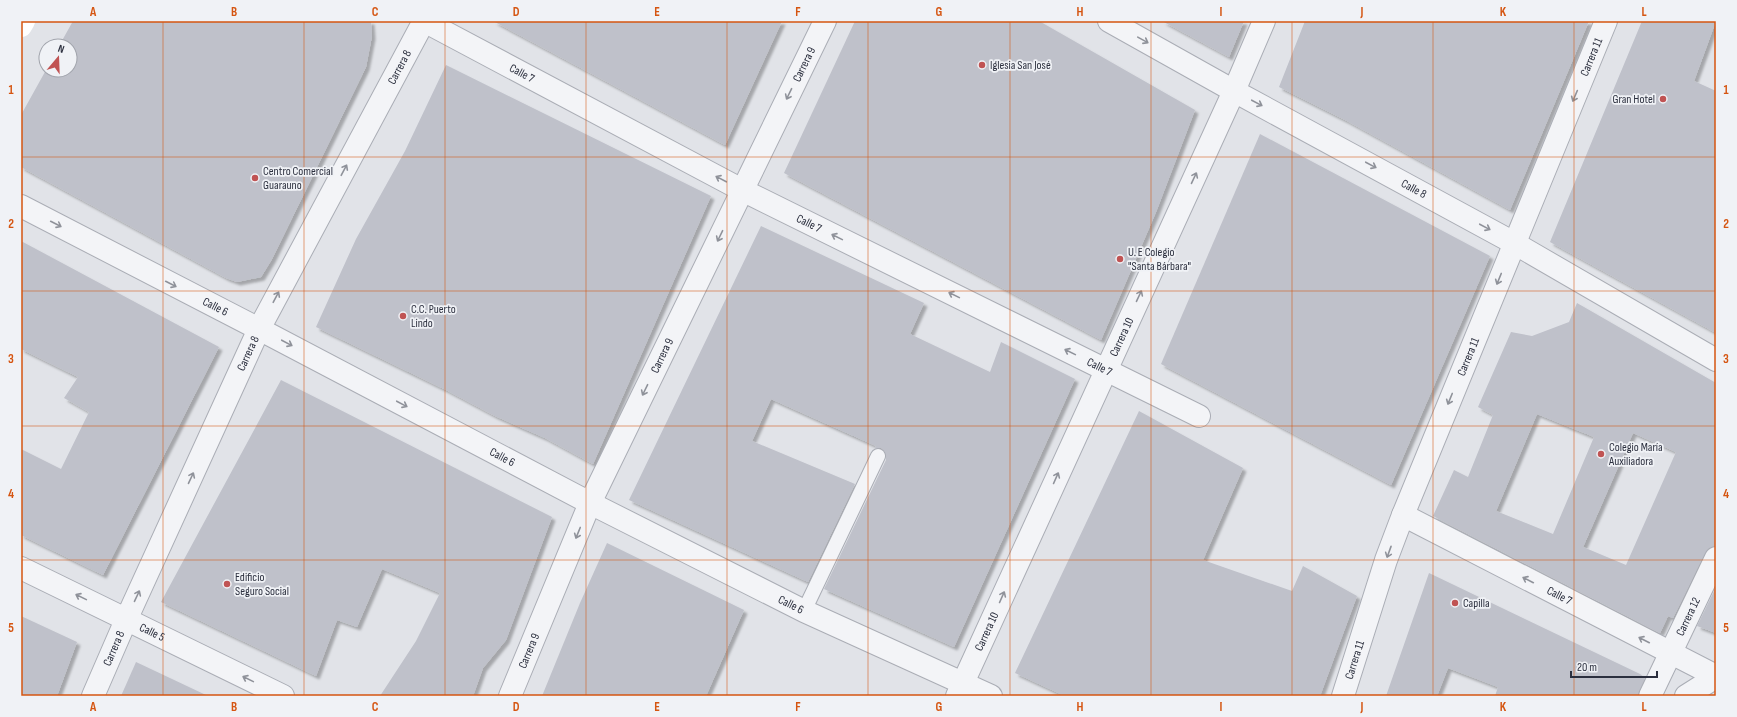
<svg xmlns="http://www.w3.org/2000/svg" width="1737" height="717" viewBox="0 0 1737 717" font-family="'Sofia Sans Condensed',sans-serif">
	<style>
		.building { fill: #bfc1ca; fill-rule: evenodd; filter: url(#shadow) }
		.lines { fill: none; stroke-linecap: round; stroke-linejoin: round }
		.lane-casing { stroke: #aaadb5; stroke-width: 16 }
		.street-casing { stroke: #aaadb5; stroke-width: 24 }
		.lane { stroke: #f3f4f7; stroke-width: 14 }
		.street { stroke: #f3f4f7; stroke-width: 22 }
		.secondary { stroke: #fff; stroke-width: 22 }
		.oneway { stroke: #8f929a }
		.grid { fill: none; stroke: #d55511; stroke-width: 1; stroke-opacity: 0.55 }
		.poi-dot { fill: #c05353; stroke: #f0f2f6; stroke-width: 1.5 }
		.labels { text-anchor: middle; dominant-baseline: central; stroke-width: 3.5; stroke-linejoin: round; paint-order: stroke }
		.street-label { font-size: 12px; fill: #2b2f3e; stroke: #f0f2f6 }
		.poi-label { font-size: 12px; fill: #2b2f3e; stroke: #f0f2f6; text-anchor: start }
		.neatline { fill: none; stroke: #d55511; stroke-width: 1.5 }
		.grid-label { font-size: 13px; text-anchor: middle; font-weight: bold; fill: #d55511 }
	</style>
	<defs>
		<filter id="shadow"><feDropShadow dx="3.5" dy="3.5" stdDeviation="1" flood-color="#0004"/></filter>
	</defs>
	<rect width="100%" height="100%" fill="#e1e3e8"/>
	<g class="building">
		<polygon points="73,21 371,21 372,36 366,67 272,259 261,277 237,282 226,278 21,167 21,115 46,70 70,70 70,46 59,46"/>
		<polygon points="493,21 782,21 725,145"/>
		<polygon points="855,21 1039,21 1195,110 1156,212 1101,340 784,173"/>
		<polygon points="1162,21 1244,21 1229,57"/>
		<polygon points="1305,21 1589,21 1510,210 1347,121 1279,87"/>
		<polygon points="1642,21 1716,21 1694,81 1716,91 1716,333 1550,242"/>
		<polygon points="446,65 711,196 593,464 545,438 495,416 446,390 316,327 356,239 405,151"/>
		<polygon points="1260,134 1490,256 1391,485 1161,364"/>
		<polygon points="761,226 924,303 910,334 990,372 1001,342 1075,379 954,647 824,589 886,460 885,452 881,448 875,448 876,446 771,399 752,441 855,484 808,582 629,500"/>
		<polygon points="21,241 219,347 103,575 21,535 21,449 61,469 89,412 64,398 78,377 21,349"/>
		<path d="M1577,303L1716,383V546L1709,548L1705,553L1673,618L1668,616L1660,633L1433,516L1454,470L1468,477L1493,415L1478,407L1511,332L1532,336L1569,322ZM1537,414L1594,437L1553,534L1496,511ZM1633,433L1676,452L1626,565L1583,547Z"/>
		<polygon points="281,380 552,517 506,640 483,668 473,696 380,696 416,641 440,593 382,569 357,627 337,620 316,676 161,602"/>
		<polygon points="1139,411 1243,468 1203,560 1292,591 1303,566 1357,596 1320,696 1065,696 1015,673"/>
		<polygon points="607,543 744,610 706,696 542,696 580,603"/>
		<polygon points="1429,573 1640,674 1645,678 1638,696 1495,696 1498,687 1448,668 1437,696 1386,696"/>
		<polygon points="1716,587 1716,633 1697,626"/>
		<polygon points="21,616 77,642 57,696 21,696"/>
		<polygon points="136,662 208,696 121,696"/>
	</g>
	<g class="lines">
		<defs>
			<polyline id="lane" points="804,611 878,456"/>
			<g id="street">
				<path id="s1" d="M424,21L742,190L1199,416"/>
				<path id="s2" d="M1109,21L1234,91L1514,243L1716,360"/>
				<path id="s3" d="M21,206L259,329L590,503L804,611L991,696"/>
				<path id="s4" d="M1403,515L1716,676"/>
				<path id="s5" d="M21,568L283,696"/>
				<path id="s6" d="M93,696L126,620L259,329L424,21"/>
				<path id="s7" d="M510,696L590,503L825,21"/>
				<path id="s8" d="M957,696L1234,91L1264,21"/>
				<path id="s9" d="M1343,696L1386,560L1403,515L1606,21"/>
				<path id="s10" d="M1650,696L1716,558"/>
				<polyline points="1686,696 1716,677"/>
			</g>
		</defs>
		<use href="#lane" class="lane-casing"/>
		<use href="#street" class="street-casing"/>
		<use href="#lane" class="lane"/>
		<use href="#street" class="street"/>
		<polyline class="secondary" points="21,26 24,21"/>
	</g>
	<defs><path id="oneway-shaft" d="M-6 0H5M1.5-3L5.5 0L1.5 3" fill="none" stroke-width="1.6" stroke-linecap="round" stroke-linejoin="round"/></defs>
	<g class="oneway">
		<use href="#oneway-shaft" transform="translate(1143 40) rotate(29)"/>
		<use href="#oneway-shaft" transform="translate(789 94) rotate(116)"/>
		<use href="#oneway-shaft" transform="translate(1575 96) rotate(113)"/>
		<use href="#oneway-shaft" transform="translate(1257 103) rotate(28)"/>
		<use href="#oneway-shaft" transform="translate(1371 165) rotate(28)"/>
		<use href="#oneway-shaft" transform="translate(344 170) rotate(-62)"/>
		<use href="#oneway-shaft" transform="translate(1194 178) rotate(-65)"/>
		<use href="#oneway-shaft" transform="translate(721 179) rotate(-152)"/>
		<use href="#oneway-shaft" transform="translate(56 224) rotate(27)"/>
		<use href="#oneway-shaft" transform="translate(1485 227) rotate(28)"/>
		<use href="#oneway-shaft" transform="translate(720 236) rotate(116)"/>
		<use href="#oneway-shaft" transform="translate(837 237) rotate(-154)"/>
		<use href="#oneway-shaft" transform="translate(1499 279) rotate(112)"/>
		<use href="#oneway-shaft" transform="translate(171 284) rotate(27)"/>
		<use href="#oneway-shaft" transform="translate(954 295) rotate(-154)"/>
		<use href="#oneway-shaft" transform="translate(1139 296) rotate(-65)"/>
		<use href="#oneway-shaft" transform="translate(276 297) rotate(-62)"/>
		<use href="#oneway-shaft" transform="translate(287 343) rotate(28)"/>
		<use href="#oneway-shaft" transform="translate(1070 352) rotate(-154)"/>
		<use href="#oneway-shaft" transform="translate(645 390) rotate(116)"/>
		<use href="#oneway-shaft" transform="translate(1450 399) rotate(112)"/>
		<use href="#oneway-shaft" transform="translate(402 404) rotate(28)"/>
		<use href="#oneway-shaft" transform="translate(191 478) rotate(-65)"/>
		<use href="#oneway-shaft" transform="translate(1056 478) rotate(-66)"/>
		<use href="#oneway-shaft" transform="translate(578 533) rotate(112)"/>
		<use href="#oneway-shaft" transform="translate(1389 552) rotate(110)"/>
		<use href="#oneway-shaft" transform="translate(1528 580) rotate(-153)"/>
		<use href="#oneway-shaft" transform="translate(137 596) rotate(-65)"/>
		<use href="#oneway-shaft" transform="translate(81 597) rotate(-154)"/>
		<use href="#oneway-shaft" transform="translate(1002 597) rotate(-66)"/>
		<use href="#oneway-shaft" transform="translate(1644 640) rotate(-153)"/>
		<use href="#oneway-shaft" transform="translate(248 679) rotate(-154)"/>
	</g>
	<path class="grid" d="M163,21V696M304,21V696M445,21V696M586,21V696M727,21V696M868,21V696M1010,21V696M1151,21V696M1292,21V696M1433,21V696M1574,21V696M21,157H1716M21,291H1716M21,426H1716M21,560H1716"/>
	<g class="poi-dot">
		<circle cx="982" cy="65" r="4"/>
		<circle cx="1663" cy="99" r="4"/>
		<circle cx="255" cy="178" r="4"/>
		<circle cx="1120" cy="259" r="4"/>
		<circle cx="403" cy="316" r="4"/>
		<circle cx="1601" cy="454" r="4"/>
		<circle cx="227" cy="584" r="4"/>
		<circle cx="1455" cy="603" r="4"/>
	</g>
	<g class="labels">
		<g class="street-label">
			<text stroke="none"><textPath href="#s9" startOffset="686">Carrera 11</textPath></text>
			<text stroke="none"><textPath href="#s7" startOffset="697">Carrera 9</textPath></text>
			<text stroke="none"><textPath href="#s6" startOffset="700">Carrera 8</textPath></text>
			<text stroke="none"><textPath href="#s1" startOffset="111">Calle 7</textPath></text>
			<text stroke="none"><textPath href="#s2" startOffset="348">Calle 8</textPath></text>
			<text stroke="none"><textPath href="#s1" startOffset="435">Calle 7</textPath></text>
			<text stroke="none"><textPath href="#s3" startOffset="219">Calle 6</textPath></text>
			<text stroke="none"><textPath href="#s8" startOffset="395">Carrera 10</textPath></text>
			<text stroke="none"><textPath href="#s6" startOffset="376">Carrera 8</textPath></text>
			<text stroke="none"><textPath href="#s7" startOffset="373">Carrera 9</textPath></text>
			<text stroke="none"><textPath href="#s9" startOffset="362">Carrera 11</textPath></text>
			<text stroke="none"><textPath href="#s1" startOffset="759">Calle 7</textPath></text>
			<text stroke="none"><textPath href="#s3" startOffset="543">Calle 6</textPath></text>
			<text stroke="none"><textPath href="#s4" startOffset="176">Calle 7</textPath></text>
			<text stroke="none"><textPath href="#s3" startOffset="867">Calle 6</textPath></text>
			<text stroke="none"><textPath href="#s10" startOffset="88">Carrera 12</textPath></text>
			<text stroke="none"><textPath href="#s5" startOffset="146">Calle 5</textPath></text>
			<text stroke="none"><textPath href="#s8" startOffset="71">Carrera 10</textPath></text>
			<text stroke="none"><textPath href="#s6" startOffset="52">Carrera 8</textPath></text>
			<text stroke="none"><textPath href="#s7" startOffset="49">Carrera 9</textPath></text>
			<text stroke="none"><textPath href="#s9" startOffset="38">Carrera 11</textPath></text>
		</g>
		<g class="poi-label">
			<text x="990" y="65">Iglesia San José</text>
			<text x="1655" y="99" text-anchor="end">Gran Hotel</text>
			<text x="263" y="171">Centro Comercial<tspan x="263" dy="14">Guarauno</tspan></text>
			<text x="1128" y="252">U. E Colegio<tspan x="1128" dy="14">"Santa Bárbara"</tspan></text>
			<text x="411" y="309">C.C. Puerto<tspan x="411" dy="14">Lindo</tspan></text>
			<text x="1609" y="447">Colegio María<tspan x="1609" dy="14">Auxiliadora</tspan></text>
			<text x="235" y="577">Edificio<tspan x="235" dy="14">Seguro Social</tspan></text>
			<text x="1463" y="603">Capilla</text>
		</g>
	</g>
	<rect width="1737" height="717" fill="none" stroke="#f0f2f6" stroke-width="44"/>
	<g transform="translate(58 58) rotate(19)"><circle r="19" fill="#f0f2f6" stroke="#a1a4ac"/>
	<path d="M0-3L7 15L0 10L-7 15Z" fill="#c05353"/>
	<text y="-6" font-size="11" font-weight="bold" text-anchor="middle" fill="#2b2f3e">N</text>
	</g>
	<path d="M1571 671v6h86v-6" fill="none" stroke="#2b2f3e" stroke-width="2"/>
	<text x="1577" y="671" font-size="12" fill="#2b2f3e" stroke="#f0f2f6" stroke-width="3" paint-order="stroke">20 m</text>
	<rect x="22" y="22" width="1693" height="673" class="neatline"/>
	<g class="grid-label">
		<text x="93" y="16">A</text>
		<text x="234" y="16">B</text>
		<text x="375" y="16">C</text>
		<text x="516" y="16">D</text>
		<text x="657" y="16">E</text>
		<text x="798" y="16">F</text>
		<text x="939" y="16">G</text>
		<text x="1080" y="16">H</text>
		<text x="1221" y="16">I</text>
		<text x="1362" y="16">J</text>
		<text x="1503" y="16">K</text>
		<text x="1644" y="16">L</text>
		<text x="11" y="94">1</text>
		<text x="1726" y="94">1</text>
		<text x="11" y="228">2</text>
		<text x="1726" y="228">2</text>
		<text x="11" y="363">3</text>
		<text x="1726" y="363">3</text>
		<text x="11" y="498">4</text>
		<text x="1726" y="498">4</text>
		<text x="11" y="632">5</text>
		<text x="1726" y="632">5</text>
		<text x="93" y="711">A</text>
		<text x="234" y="711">B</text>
		<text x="375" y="711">C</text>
		<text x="516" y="711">D</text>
		<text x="657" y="711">E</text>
		<text x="798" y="711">F</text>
		<text x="939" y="711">G</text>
		<text x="1080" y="711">H</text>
		<text x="1221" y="711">I</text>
		<text x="1362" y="711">J</text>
		<text x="1503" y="711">K</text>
		<text x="1644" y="711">L</text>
	</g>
</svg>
